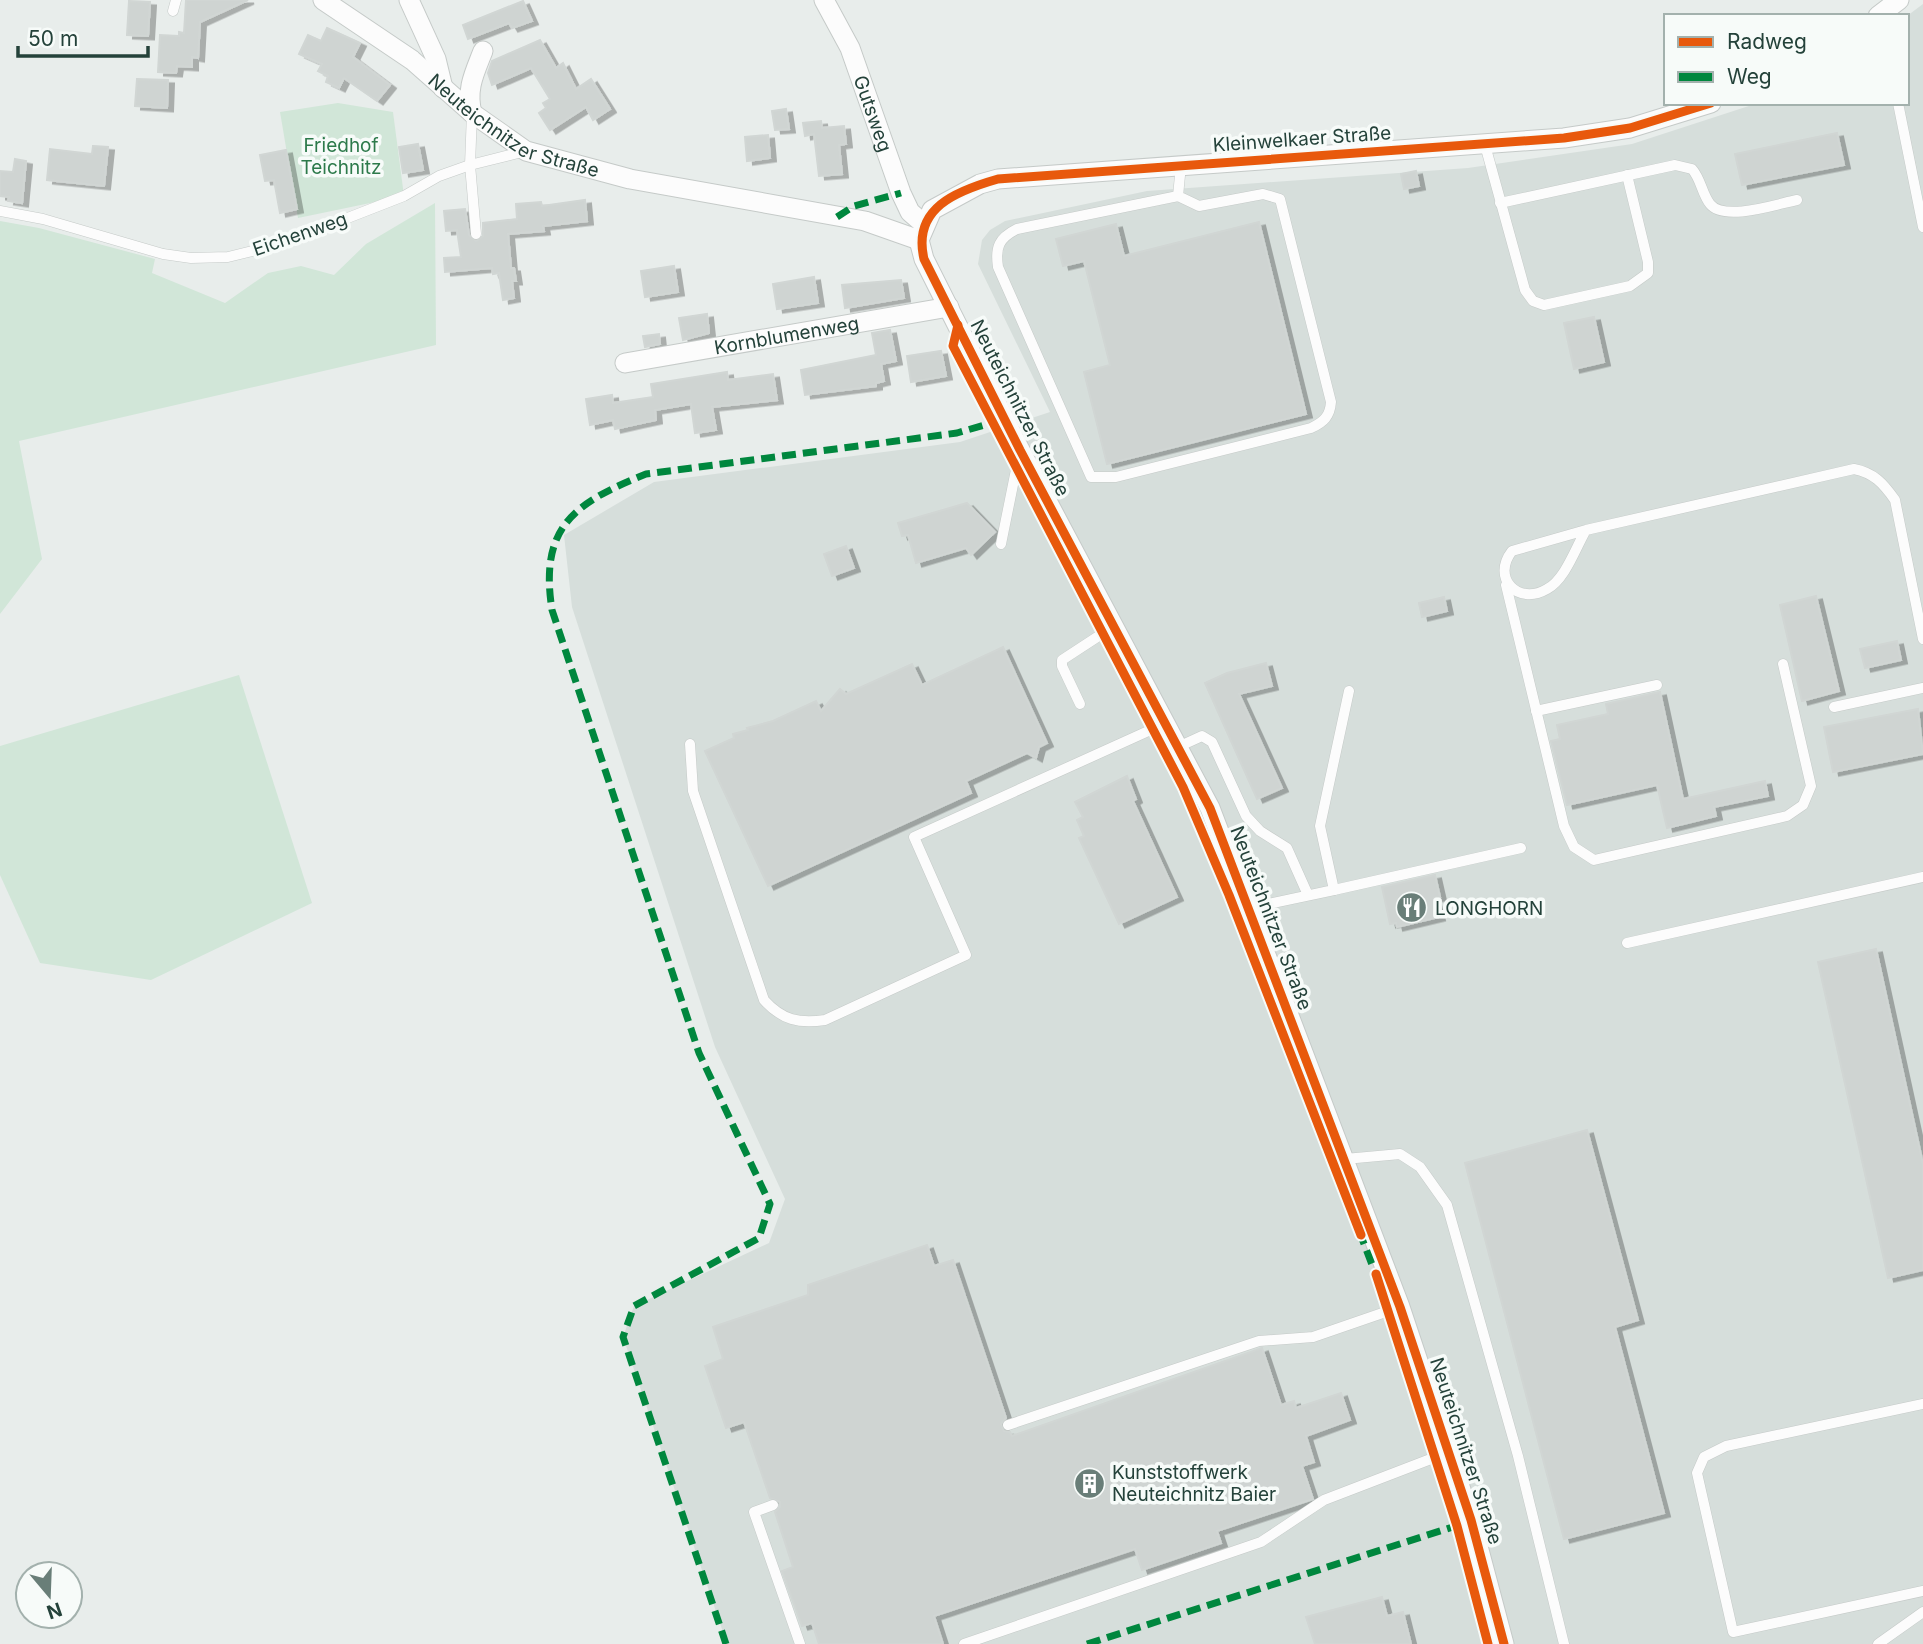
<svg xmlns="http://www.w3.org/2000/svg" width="1923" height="1644" viewBox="0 0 1923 1644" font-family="Inter,sans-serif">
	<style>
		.built { fill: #d6dedb }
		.green { fill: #d1e6d8 }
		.building { fill: #cfd4d2; stroke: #d1d6d4; stroke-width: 2; filter: url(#shadow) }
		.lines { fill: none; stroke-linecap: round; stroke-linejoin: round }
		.lane-casing { stroke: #c5cac8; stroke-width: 11 }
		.street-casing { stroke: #c5cac8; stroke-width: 21 }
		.lane { stroke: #fcfcfc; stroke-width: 10 }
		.street { stroke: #fcfcfc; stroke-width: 19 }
		.quiet { stroke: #00873e; stroke-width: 7; stroke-dasharray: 14 7; stroke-linecap: butt }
		.cycleway-casing { stroke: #f7fbf9; stroke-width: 13 }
		.cycleway { stroke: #e8590c; stroke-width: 9 }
		.labels { text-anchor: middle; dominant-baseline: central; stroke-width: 7; stroke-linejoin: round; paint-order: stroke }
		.street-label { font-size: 19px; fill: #24423a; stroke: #f7fbf9 }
		.park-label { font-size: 19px; fill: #2d7a4b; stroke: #f7fbf9 }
		.poi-label { font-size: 19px; fill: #24423a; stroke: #f7fbf9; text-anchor: start }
	</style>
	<defs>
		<filter id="shadow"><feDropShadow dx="6" dy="3.5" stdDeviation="0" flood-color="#0004"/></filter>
	</defs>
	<rect width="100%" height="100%" fill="#e8edeb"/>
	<polygon class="built" points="1923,4 1923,1644 727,1644 623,1337 634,1306 769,1243 785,1199 715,1047 572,607 564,535 654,482 960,442 1050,412 978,264 982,240 990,230 1005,221 1147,191 1468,168 1632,144 1758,103 1907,103 1907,16"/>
	<g class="green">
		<polygon points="338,103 393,112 404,196 298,218 280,112"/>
		<polygon points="435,203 436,345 19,441 42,559 0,614 0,221 39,228 155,259 152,273 225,303 268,273 301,266 334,275 366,244"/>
		<polygon points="239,675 312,903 151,980 40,963 0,875 0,746"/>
	</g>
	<g class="building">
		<polygon points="186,0 248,0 200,22 198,58 192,57 192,67 177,66 176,73 158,72 160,35 179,36 179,32 184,33"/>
		<polygon points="129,1 150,2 148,36 127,35"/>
		<polygon points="523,1 532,21 512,28 509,23 468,39 463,25"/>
		<polygon points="327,28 360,43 353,57 390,85 377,101 344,78 339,88 326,82 328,76 318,71 322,64 299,54 308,35 321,41"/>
		<polygon points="540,40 556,68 563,63 576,89 591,79 610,109 593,120 586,107 550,130 539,113 546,108 543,103 550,99 531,68 492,85 488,73 492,61"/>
		<polygon points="137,79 168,80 167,108 135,106"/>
		<polygon points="786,109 789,129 775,130 772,111"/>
		<polygon points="821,121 822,128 844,126 846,144 839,145 842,174 819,176 814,134 805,136 803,123"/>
		<polygon points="1837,133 1844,165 1742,185 1735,154"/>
		<polygon points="768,135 770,158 747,161 745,137"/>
		<polygon points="418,144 423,170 403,173 399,147"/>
		<polygon points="93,146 108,147 104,186 47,180 50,149 92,154"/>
		<polygon points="286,150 297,209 280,213 274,180 265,181 260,155"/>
		<polygon points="15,159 26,161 22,203 8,201 9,197 0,196 0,171 13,172"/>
		<polygon points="1416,171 1419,186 1404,189 1401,174"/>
		<polygon points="585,200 587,221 543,226 544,231 508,234 511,268 514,268 516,281 512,281 514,298 503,300 499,273 493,274 492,268 445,272 444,258 461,257 457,230 446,231 444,211 465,209 469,235 476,241 483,236 483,223 517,219 516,204 541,202 542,206"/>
		<polygon points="1259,222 1306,414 1107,464 1084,372 1110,365 1084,261 1063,266 1056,239 1116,224 1124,256"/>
		<polygon points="674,266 678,292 645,297 641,271"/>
		<polygon points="814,277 818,303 777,309 773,284"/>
		<polygon points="901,280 904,298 845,308 842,285"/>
		<polygon points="707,314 709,333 683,340 679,318"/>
		<polygon points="1594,317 1604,362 1574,369 1564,323"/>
		<polygon points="890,330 896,361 881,364 884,381 876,383 876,386 805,395 801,370 876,355 872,333"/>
		<polygon points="659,334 660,344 645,347 643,336"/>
		<polygon points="941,351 946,376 911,382 907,356"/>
		<polygon points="727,372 728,380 773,374 777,400 712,407 716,430 695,433 691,404 655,410 656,420 637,424 615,429 613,420 590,425 586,399 612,395 613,403 653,397 651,384"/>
		<polygon points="967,503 995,532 971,555 966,548 916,563 908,535 902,536 898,523"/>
		<polygon points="846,546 854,568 832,576 824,554"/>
		<polygon points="1816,596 1839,691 1802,701 1780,605"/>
		<polygon points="1444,597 1447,611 1422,617 1419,603"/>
		<polygon points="1897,641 1901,660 1865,668 1860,649"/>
		<polygon points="1003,647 1047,743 1039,747 1036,758 1027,753 966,781 971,793 768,886 705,751 734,738 733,734 748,730 747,728 773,721 816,701 821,711 840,689 846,694 912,664 922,685"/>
		<polygon points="1266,663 1272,686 1239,694 1282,788 1257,799 1205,683 1227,673"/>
		<polygon points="1660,692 1683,799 1765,781 1768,796 1714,807 1716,816 1667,828 1657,785 1567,805 1551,741 1560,739 1557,725 1608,714 1606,704"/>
		<polygon points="1918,709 1923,754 1833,772 1824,727"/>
		<polygon points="1127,776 1136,799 1133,801 1177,897 1119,924 1079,838 1084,836 1077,820 1083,817 1075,802"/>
		<polygon points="1435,875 1440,897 1434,898 1439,917 1397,927 1396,923 1390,924 1382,887"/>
		<polygon points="1876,949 1923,1164 1923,1270 1888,1278 1818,962"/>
		<polygon points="1587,1130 1638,1320 1615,1327 1664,1513 1564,1539 1465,1163"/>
		<polygon points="927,1245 934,1266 953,1260 1006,1418 1001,1424 1004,1431 1010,1432 1012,1436 1262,1348 1281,1405 1294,1401 1296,1408 1341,1393 1350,1420 1306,1436 1314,1462 1302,1466 1313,1499 1217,1531 1221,1543 1142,1570 1135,1549 934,1616 943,1644 819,1644 812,1623 802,1626 782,1571 793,1567 775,1512 780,1507 780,1502 770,1498 744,1422 726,1428 705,1366 723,1359 713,1327 808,1295 808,1285"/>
		<polygon points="1382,1597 1387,1616 1403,1612 1411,1644 1315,1644 1306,1617"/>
	</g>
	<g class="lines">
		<defs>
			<g id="lane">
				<polyline points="173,11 176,0"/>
				<polyline points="1898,103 1923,227"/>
				<polyline points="472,113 470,165 476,234"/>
				<polyline points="1485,145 1525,290 1533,301 1544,305 1630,286 1648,273 1648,262 1627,175"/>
				<path d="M1178,196L1199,206L1263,194L1280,199L1331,402C1330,416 1324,422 1311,428L1116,477H1091L998,267C995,247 999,238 1017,229L1178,196L1181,165"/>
				<path d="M1500,203L1675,165L1692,169C1701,179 1702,194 1710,204C1724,222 1777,204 1797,200"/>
				<polyline points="0,211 43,219 163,254 191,258 228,257 281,244 404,196 439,176 470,165 526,151"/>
				<path d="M1586,530C1576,547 1565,580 1547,589C1518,606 1491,578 1512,551L1586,530L1854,469C1874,473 1883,483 1895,500L1923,639"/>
				<polyline points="1001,544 1019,455"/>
				<polyline points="1506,585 1564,826 1574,847 1594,860 1787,816 1803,805 1811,786 1783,664"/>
				<polyline points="1080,704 1062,666 1062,660 1114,626"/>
				<polyline points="1834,707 1923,688"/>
				<polyline points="1536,711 1657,685"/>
				<path d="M690,744L693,791L764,1000C782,1020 799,1024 825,1020L966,955L914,837L1166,723"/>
				<polyline points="1178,747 1202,736 1212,742 1246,816 1260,831 1287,848 1308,895"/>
				<polyline points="1334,890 1521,848"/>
				<polyline points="1249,908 1334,890 1320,826 1349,691"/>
				<polyline points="1627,943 1923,877"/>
				<polyline points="1345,1159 1400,1154 1420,1167 1447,1205 1518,1456 1564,1644"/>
				<polyline points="1923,1404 1726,1446 1704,1457 1697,1473 1733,1632 1923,1591"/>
				<polyline points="1008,1425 1259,1341 1313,1337 1400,1307"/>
				<polyline points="773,1505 754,1512 800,1644"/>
				<polyline points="964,1644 1261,1542 1324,1500 1449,1452"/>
				<polyline points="1878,1644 1923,1612"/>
			</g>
			<g id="street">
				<path id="s1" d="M323,0L412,60L472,113L526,151L630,179L865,221L919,240"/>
				<polyline points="409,0 436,59 443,88"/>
				<path id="s2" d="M824,0L850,48L901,193L910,212L925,225"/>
				<polyline points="1878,16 1899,0"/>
				<path d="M472,113C466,89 474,74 483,51"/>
				<polyline points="919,240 924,259 1020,450 1210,808 1400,1307 1471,1520 1504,1644"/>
				<polyline points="919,240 932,210 980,184 998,179 1564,138 1630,128 1711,103"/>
				<path id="s3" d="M625,363L949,307"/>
			</g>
		</defs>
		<use href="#lane" class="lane-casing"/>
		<use href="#street" class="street-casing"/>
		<use href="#lane" class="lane"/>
		<use href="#street" class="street"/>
		<g class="quiet">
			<polyline points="837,217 854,206 901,193"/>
			<polyline points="1359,1231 1378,1280"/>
			<path d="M726,1644L623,1337L634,1306L759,1238L770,1204L699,1053L552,610C539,527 574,503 646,474L957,433L998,421"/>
			<polyline points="1087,1644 1462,1524"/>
		</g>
		<defs>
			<g id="cycleway">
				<polyline points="958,325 953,346 1183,787 1229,895 1361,1235"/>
				<polyline points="1376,1274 1457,1526 1488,1644"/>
				<path d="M1504,1644L1471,1520L1400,1307L1210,808L1020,450L924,259C912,208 956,191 998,179L1564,138L1630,128L1711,103"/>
			</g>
		</defs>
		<use href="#cycleway" class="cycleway-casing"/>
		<use href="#cycleway" class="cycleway"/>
	</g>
	<defs>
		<symbol id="restaurant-disc" viewBox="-11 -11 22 22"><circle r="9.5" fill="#697e78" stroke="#f7fbf9"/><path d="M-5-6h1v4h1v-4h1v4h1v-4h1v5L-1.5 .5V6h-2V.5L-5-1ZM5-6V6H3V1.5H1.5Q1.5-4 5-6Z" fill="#fff"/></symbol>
		<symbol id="building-disc" viewBox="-11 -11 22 22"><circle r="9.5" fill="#697e78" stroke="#f7fbf9"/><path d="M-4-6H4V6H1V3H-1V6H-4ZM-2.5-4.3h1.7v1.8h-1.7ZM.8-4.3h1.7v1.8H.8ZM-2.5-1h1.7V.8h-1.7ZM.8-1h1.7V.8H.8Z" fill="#fff"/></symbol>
	</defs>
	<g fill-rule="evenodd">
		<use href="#restaurant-disc" x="1394" y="890" width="35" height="35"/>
		<use href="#building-disc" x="1072" y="1466" width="35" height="35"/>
	</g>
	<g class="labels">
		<g class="street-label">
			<text stroke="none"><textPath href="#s2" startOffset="124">Gutsweg</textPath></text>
			<text stroke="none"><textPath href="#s1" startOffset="231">Neuteichnitzer Straße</textPath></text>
			<text transform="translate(1302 139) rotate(-4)">Kleinwelkaer Straße</text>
			<text transform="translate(300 234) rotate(-19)">Eichenweg</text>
			<text stroke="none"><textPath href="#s3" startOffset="164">Kornblumenweg</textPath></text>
			<text transform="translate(1020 408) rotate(63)">Neuteichnitzer Straße</text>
			<text transform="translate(1271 918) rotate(69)">Neuteichnitzer Straße</text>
			<text transform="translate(1466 1451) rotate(72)">Neuteichnitzer Straße</text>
		</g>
		<g class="park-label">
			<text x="341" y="145">Friedhof<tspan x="341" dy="22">Teichnitz</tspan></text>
		</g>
		<g class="poi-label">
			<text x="1435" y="908">LONGHORN</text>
			<text x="1112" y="1472">Kunststoffwerk<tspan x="1112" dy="22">Neuteichnitz Baier</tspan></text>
		</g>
	</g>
	<rect x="1664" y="14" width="245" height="91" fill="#f7fbf9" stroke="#a3b1ad" stroke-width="2"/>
	<rect x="1678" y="37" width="35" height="10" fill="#e8590c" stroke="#a3b1ad" stroke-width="2"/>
	<text x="1727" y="49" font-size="21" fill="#24423a">Radweg</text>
	<rect x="1678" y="72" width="35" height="10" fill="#00873e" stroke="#a3b1ad" stroke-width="2"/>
	<text x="1727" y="84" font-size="21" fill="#24423a">Weg</text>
	<g transform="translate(49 1595) rotate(161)"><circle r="33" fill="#f7fbf9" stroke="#a3b1ad" stroke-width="2"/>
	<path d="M0-5L12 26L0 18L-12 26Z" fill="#697e78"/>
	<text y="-10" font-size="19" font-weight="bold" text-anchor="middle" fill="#24423a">N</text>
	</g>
	<path d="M18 46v10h130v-10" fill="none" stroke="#24423a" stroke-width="3.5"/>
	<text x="28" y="46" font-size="21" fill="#24423a" stroke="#f7fbf9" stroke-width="5" paint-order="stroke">50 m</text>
</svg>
